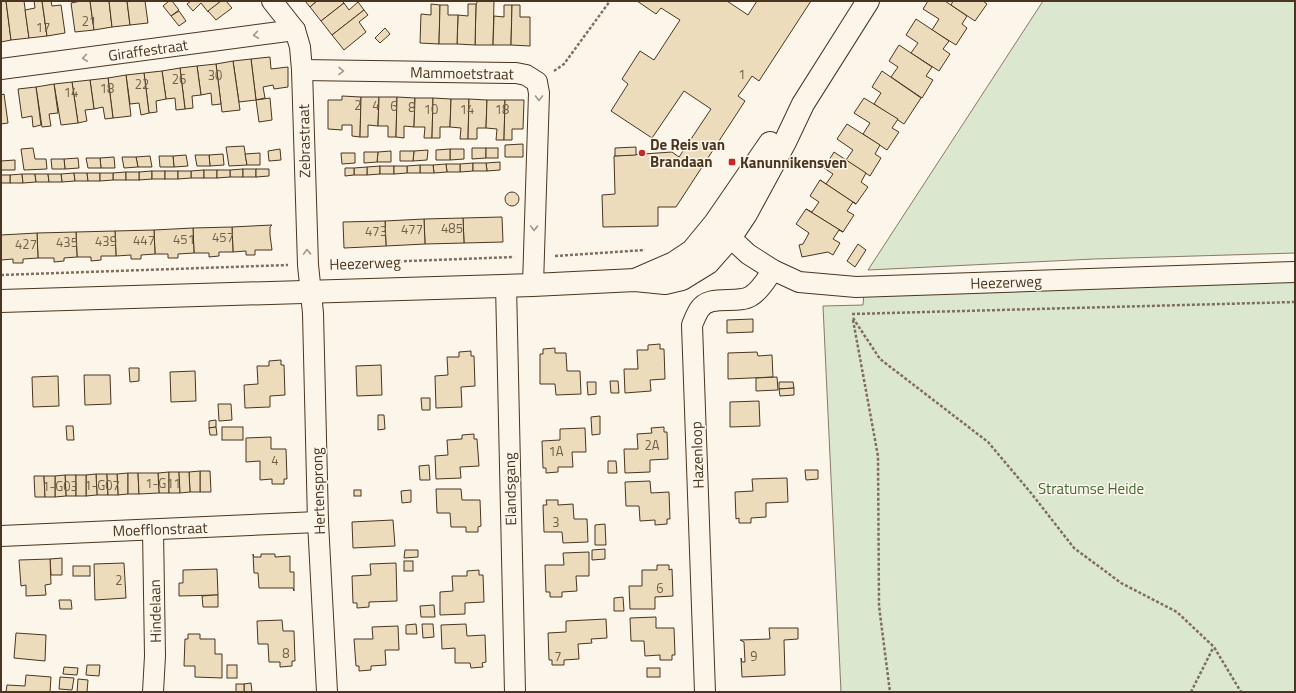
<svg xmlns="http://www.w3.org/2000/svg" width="1296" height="693" viewBox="0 0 1296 693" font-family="'Titillium Web',sans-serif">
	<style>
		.green { fill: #dce7d0; stroke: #887966 }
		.building { fill: #ecdcbc; stroke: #4a3520 }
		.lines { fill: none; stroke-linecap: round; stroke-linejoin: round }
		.minor-casing { stroke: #4a3520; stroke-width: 22 }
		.tertiary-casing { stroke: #4a3520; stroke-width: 24 }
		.path { stroke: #7f6f5c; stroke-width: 2.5; stroke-dasharray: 3 2; stroke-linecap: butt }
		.minor { stroke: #fbf6e9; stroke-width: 20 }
		.tertiary { stroke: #fbf6e9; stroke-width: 22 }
		.oneway { stroke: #a29684 }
		.poi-dot { fill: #c62828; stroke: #fbf6e9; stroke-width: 1.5 }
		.labels { text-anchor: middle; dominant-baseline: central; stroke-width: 3; stroke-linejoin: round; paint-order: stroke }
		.number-label { font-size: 13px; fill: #725f47 }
		.street-label { font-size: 15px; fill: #4a3520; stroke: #fbf6e9 }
		.poi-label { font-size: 15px; font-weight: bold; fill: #4a3520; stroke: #fbf6e9; text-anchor: start }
		.park-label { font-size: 15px; fill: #436837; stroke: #fbf6e9 }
	</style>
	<rect width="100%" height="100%" fill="#fbf6e9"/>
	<g class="green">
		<polygon points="1043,1 1295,1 1295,253 1094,259 868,270"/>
		<polygon points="1295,277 1295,692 841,692 823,306 863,305 864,293"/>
	</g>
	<g class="building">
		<polygon points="1,1 6,1 11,40 1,42"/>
		<polygon points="6,1 24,1 29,38 11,40"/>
		<polygon points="34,1 42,1 47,36 29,38 25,10 35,8"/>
		<polygon points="42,1 51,1 52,6 61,5 65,33 47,36"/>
		<polygon points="81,1 90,1 94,30 75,32 71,3"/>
		<polygon points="90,1 109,1 112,27 94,30"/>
		<polygon points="109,1 127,1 130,25 112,27"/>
		<polygon points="127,1 145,1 148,23 130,25"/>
		<polygon points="169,1 172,1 179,10 171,16 163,6"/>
		<polygon points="191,1 221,1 208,12 201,3 193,11 187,4"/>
		<polygon points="221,1 226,1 232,8 216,20 208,11"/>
		<polygon points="305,1 317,1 310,7"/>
		<polygon points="317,1 342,1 344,3 321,21 310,7"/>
		<polygon points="478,1 494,1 493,45 475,45 476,4"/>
		<polygon points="637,1 727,1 748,15 757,1 811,1 759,81 752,76 744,88 738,96 745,101 676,207 658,207 658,226 603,227 602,195 615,194 614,156 672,152 679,157 711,109 684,91 652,138 611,111 628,84 622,79 640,51 654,60 680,20 661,8 656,14"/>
		<polygon points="928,1 945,1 967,16 962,24 967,28 956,45 932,30 939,19 923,9"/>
		<polygon points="953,1 983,1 987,4 975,21 951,5"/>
		<polygon points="358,2 364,10 332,35 321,21 344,3 349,10"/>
		<polygon points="431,4 440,5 439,44 420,43 421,14 431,15"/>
		<polygon points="468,4 476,4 475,45 457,44 458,15 468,16"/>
		<polygon points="440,5 448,5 448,15 458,15 457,44 439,44"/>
		<polygon points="504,5 512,5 511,45 493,45 494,16 504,17"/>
		<polygon points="512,5 520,5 520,17 530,17 530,46 511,45"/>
		<polygon points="364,10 368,15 359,22 366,32 344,50 332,35"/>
		<polygon points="179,11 186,21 179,26 171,16"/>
		<polygon points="916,19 949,41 943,49 950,54 939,71 911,53 918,43 906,35"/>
		<polygon points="385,28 390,34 380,43 375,38"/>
		<polygon points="899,45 932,67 926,76 933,80 922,98 891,77 898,67 889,61"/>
		<polygon points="270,57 271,69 288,67 288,87 274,89 273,85 263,87 265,98 256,100 251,59"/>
		<polygon points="251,59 256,100 239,102 233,61"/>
		<polygon points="233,61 240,110 222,112 216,64"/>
		<polygon points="216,64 221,104 212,105 211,93 201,95 197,66"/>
		<polygon points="197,66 201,95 192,96 193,108 185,109 180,68"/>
		<polygon points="180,68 185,109 176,110 175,98 166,99 162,71"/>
		<polygon points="162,71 166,99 156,101 157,112 149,113 144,73"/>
		<polygon points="882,71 921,98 904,124 874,104 881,93 872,87"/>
		<polygon points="144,73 149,113 141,115 139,103 130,104 126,75"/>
		<polygon points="126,75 131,116 113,118 108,78"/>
		<polygon points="108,78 113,118 105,119 103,107 94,109 90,80"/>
		<polygon points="90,80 94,109 85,110 87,121 78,123 72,82"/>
		<polygon points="72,82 78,123 61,125 54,84"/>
		<polygon points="54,84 58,113 49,114 51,126 42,127 36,87"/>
		<polygon points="36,87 41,125 33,127 32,116 22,118 18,89"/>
		<polygon points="4,94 8,123 1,124 1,95"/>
		<polygon points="342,96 361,97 360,137 352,136 352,125 342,125 342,130 328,129 328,100 342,100"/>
		<polygon points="361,97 379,97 378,126 368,125 368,137 360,137"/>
		<polygon points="379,97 397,97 396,137 388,137 388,126 378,126"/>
		<polygon points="397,97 415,98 414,127 404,126 404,138 396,137"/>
		<polygon points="270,98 272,120 259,122 256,100"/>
		<polygon points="415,98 433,98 432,138 424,138 425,127 414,127"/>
		<polygon points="433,98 451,99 450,127 440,127 440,138 432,138"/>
		<polygon points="864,98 898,119 892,128 899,132 887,150 863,134 870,123 854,113"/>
		<polygon points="451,99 469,99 468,139 460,139 461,128 450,127"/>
		<polygon points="469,99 487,100 486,128 477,128 477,139 468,139"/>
		<polygon points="487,100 505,100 504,140 496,140 497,129 486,128"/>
		<polygon points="505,100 524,100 523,129 512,129 512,140 504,140"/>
		<polygon points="847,124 880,145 875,154 881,158 870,176 846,160 853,150 837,139"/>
		<polygon points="523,144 523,157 505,157 505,145"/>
		<polygon points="244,146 247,165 229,166 226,147"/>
		<polygon points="636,147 636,155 615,156 615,148"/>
		<polygon points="33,148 35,159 46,159 47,169 24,170 21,149"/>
		<polygon points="472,148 486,148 486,158 472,159"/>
		<rect x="486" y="148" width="12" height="10"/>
		<polygon points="280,149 281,160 269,161 268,151"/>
		<polygon points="450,149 464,149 464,159 450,160"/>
		<polygon points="450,149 450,160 436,160 436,150"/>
		<polygon points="428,150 427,160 413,161 414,151"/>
		<polygon points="391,151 391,162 377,162 378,152"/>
		<polygon points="400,151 414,151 413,161 400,161"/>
		<polygon points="364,152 378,152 377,162 364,163"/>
		<polygon points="834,152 866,173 861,182 868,187 856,204 820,180 826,184 833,174 824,168"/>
		<polygon points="260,153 260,165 247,165 245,154"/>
		<polygon points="341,153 355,153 355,163 342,164"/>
		<polygon points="223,154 224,165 210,166 209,155"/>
		<polygon points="186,155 188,166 174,167 173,156"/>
		<polygon points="195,155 209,155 210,166 197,166"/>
		<polygon points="150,156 152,167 138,167 136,157"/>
		<polygon points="159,156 173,156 174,167 160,167"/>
		<polygon points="114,157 115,168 101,168 100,158"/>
		<polygon points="122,157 136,157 138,167 124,168"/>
		<polygon points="78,158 79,168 65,169 64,159"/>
		<polygon points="86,158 100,158 101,168 88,168"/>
		<polygon points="51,159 64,159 65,169 52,169"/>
		<polygon points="15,160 15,170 1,170 1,161"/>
		<polygon points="500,162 500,170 487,171 486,163"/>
		<polygon points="473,163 473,171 460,172 460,164"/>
		<polygon points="473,163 486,163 487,171 473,171"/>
		<polygon points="446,164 460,164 460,172 447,172"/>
		<polygon points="446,164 447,172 434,173 433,165"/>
		<polygon points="420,165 433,165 434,173 420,173"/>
		<polygon points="420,165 420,173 407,173 407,166"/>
		<polygon points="380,166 380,174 367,175 367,167"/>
		<rect x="380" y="166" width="14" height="8"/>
		<polygon points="394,166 407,166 407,173 394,174"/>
		<polygon points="367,167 367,175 354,175 354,168"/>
		<polygon points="345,168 354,168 354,175 345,176"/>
		<polygon points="243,169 243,177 230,177 230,170"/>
		<rect x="243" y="169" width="13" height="8"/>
		<polygon points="256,169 269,169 269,176 256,177"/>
		<polygon points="204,170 204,178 191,178 191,171"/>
		<rect x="204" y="170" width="13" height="8"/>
		<polygon points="217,170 230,170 230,177 217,178"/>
		<polygon points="152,171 152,179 139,180 139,172"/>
		<rect x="152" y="171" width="13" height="8"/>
		<rect x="165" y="171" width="13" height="8"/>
		<polygon points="178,171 191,171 191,178 178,179"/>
		<polygon points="126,172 126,180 113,180 113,173"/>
		<rect x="126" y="172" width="13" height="8"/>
		<polygon points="74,173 75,181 62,182 61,174"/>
		<polygon points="74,173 87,173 88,181 75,181"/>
		<polygon points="87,173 100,173 100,181 88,181"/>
		<polygon points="100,173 113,173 113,180 100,181"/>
		<polygon points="22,174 23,183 10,183 10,175"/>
		<polygon points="22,174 35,174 36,182 23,183"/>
		<polygon points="35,174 48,174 49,182 36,182"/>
		<polygon points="48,174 61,174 62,182 49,182"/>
		<rect x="1" y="175" width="9" height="8"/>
		<polygon points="820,180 856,204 853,202 847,211 854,215 843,232 806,209 812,212 819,202 810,196"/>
		<circle cx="512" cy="199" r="7"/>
		<polygon points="806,209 843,232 839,230 833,239 840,243 833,255 828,252 802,257 799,245 803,244 809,233 796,224"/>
		<polygon points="502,217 503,242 464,243 463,218"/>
		<polygon points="463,218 464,243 425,244 424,219"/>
		<polygon points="424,219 425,244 386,246 385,221"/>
		<polygon points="385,221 386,246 344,248 343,222"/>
		<polygon points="272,225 270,227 270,235 272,250 255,250 255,255 246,255 246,251 233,252 232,227"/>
		<polygon points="232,227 233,252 219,252 219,256 209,257 209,253 194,253 193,228"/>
		<polygon points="193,228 194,253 178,254 178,258 168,258 168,254 155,254 154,230"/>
		<polygon points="154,230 155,254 141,255 141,259 131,259 131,255 116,256 115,231"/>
		<polygon points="115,231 116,256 101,256 101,260 91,261 91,257 77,257 76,232"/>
		<polygon points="76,232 77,257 64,258 64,261 54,262 54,258 38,258 37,233"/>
		<polygon points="37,233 38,258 23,259 23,263 13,263 13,259 1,260 1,235"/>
		<polygon points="858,244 866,250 855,267 847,261"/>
		<polygon points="753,319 753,332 727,333 727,320"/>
		<polygon points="660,344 660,349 664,349 665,379 650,380 651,391 625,393 624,369 638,369 637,350 648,350 648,345"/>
		<polygon points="555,348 555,353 566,353 567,371 580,371 581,394 556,395 555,384 540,384 540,354 543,354 543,349"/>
		<polygon points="471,351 471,356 474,356 475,386 461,387 462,407 436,408 435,376 448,375 447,357 459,357 459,352"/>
		<polygon points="757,352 758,356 772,355 773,377 728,379 728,353"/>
		<polygon points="281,360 281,365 284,365 285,395 270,396 270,407 245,408 244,385 258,384 257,366 269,366 269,361"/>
		<polygon points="381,365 382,395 357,396 356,366"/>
		<polygon points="129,368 139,368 139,381 130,382"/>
		<polygon points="195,371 196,401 171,402 170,372"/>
		<polygon points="84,375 110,375 111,404 85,405"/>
		<polygon points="58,376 59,406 33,407 32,377"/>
		<polygon points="777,377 778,390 756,391 756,378"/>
		<polygon points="610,381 618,381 619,393 611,393"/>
		<polygon points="587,382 596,382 596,394 588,395"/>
		<polygon points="779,382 793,382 794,388 779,389"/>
		<polygon points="794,388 794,395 780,396 779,389"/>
		<polygon points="421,398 430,398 430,410 422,410"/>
		<polygon points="759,401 760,426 730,427 730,402"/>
		<polygon points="218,404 231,404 232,420 219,421"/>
		<polygon points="378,415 384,415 385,429 378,430"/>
		<polygon points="600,416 600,434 592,435 591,417"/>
		<polygon points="216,420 216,427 209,428 209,421"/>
		<polygon points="66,426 73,426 74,440 67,440"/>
		<polygon points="216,427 217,435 210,435 209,428"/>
		<rect x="222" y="427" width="21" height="13"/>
		<polygon points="664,427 664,432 667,432 668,459 650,460 650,472 625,473 624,449 638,449 637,434 652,433 651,428"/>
		<polygon points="585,428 586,452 572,452 573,467 558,467 558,472 546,473 546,468 543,468 542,441 560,440 560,429"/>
		<polygon points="474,434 474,439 477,439 479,466 460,467 461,478 436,479 435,456 448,455 447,440 462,439 462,435"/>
		<polygon points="271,437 271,449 286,449 287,479 284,479 284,484 272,484 272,479 260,480 260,461 246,462 246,438"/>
		<polygon points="608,461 616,461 617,473 608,473"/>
		<polygon points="429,465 430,480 420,480 419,466"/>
		<polygon points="805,470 818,470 818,479 806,480"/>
		<polygon points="200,471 210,471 211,492 200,492"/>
		<polygon points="200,471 200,492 190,492 189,472"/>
		<polygon points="169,472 169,493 159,493 158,473"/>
		<polygon points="169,472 179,472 180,493 169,493"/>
		<polygon points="179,472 189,472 190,492 180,493"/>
		<polygon points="128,473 128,494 118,495 117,474"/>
		<polygon points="128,473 138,473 139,494 128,494"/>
		<polygon points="138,473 158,473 159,493 139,494"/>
		<polygon points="96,474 107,474 108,495 97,495"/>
		<polygon points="96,474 97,495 86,496 86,475"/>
		<polygon points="107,474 117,474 118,495 108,495"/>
		<polygon points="65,475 76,475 76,496 66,496"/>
		<polygon points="65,475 66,496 55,497 55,476"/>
		<rect x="76" y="475" width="10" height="21"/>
		<polygon points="34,476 44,476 45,497 35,497"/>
		<polygon points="44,476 55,476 55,497 45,497"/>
		<polygon points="787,478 788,502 766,503 766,517 751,518 751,523 739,523 739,518 736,519 735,492 753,491 752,479"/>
		<polygon points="650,481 651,493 669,492 670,519 667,519 667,524 655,525 655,520 640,521 639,506 626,506 625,482"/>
		<polygon points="436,489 461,489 462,500 480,500 481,526 478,527 478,532 466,532 466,527 451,527 450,513 437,513"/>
		<rect x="354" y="490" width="7" height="6"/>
		<polygon points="411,490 411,502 402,503 401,491"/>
		<polygon points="546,500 558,500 558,505 573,504 574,519 587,519 588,542 563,543 562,532 544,532 543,505 547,505"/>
		<polygon points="393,520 395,546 353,548 352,522"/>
		<polygon points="605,524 606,545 595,545 595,525"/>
		<polygon points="605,549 605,559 592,560 592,550"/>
		<polygon points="405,550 418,550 418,557 404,558"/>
		<polygon points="589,552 589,576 576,576 577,591 562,592 562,597 550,597 550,592 546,592 545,565 564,565 563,553"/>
		<polygon points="253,554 254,557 261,557 261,554 275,554 275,557 290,556 290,572 294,572 294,591 293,588 259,588 258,573 254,573"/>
		<polygon points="62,558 62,575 51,575 50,559"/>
		<polygon points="50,559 51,584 45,585 46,595 26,596 26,585 21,586 19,560"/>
		<rect x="404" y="561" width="9" height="10"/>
		<polygon points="124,563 126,598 95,600 94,564"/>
		<polygon points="396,563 397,601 369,602 369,607 357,608 357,603 353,603 352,576 371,575 370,564"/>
		<polygon points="657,565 669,565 669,570 672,569 673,596 655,597 655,609 630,609 629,586 642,586 642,570 657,570"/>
		<rect x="73" y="566" width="17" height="10"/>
		<polygon points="217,569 218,595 179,596 179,583 183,583 183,570"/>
		<polygon points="479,570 479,575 483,575 484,602 465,603 465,614 440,615 440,592 453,591 452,576 467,576 467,571"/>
		<polygon points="215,595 218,595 218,607 203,607 202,596"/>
		<polygon points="623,597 624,611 614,611 614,598"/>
		<polygon points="59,600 71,600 72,609 60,609"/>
		<polygon points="434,605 435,617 421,617 420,606"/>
		<polygon points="656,617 656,628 674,628 675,655 672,655 672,660 660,660 660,655 645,656 644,641 631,641 630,618"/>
		<polygon points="606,619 607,638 591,639 592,643 578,644 579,659 564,660 564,665 552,665 552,660 549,660 548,633 566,632 566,621"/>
		<polygon points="282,620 283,631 294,631 295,661 292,661 292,666 280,667 280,662 269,662 268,644 258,644 257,621"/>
		<polygon points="416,624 417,634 406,634 406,625"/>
		<polygon points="422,624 433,624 434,637 423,638"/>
		<polygon points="466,624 467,636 485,635 486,662 482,663 483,667 471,668 470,663 455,663 455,648 442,649 441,625"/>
		<polygon points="398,626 399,650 385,650 386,665 371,666 371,670 359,671 359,666 356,666 354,639 373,639 372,627"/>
		<polygon points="769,628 798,628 798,639 784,640 785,675 742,677 741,658 742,662 745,662 744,642 740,640 770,639"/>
		<polygon points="16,633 46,635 45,661 14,658"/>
		<polygon points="188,634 200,634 200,639 215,639 215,654 222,654 222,678 195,677 195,666 184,666 185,639 188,639"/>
		<polygon points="87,665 100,665 99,676 86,675"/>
		<rect x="227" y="665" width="10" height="13"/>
		<polygon points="64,667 78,668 77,675 63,674"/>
		<rect x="647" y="668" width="13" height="9"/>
		<polygon points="26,675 51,677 50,692 6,692 7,685 25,686"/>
		<polygon points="60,677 74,678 72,690 59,689"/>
		<polygon points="78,679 88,680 87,692 77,692"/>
		<polygon points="251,683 252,692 244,692 244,684"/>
		<rect x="236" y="684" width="8" height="8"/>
	</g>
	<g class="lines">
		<defs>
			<g id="minor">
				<polyline points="272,1 295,30 300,47 302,70 308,265 313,313 318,522 327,692"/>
				<polyline points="1,69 295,30"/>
				<polyline points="302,70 516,73 526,75 537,82 539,93 533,285"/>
				<polyline points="718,226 748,254 773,270 799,282 856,287 1295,272"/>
				<polyline points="506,285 515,692"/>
				<polyline points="1,536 318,522"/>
				<polyline points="153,692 155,656 153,530"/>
				<path d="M705,692L692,325C694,320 696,315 699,310C709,293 737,305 751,296C761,290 767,278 773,270"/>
			</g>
			<g id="tertiary">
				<polyline points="637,279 674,263 692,251 715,223 770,143"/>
				<polyline points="1,301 533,285 635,280 665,283 682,279 708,263 730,238 746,214 785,142 803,104 868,1"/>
			</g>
		</defs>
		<use href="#minor" class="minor-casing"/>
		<use href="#tertiary" class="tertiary-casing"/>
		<g class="path">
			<polyline points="554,71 564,64 610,1"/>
			<polyline points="555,256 645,250"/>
			<polyline points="329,264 514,257"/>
			<polyline points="1,275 288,265"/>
			<polyline points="852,314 1295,302"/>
			<polyline points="853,318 880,359 988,442 1031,493 1074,548 1121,583 1177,612 1214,647 1241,692"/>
			<polyline points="853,320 878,456 879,606 890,692"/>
			<polyline points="1191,692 1213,648"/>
		</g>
		<use href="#minor" class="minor"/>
		<use href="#tertiary" class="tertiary"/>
	</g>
	<defs><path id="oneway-chevron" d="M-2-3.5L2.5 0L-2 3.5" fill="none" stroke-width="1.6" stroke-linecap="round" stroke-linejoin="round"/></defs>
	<g class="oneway">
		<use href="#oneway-chevron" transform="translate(256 35) rotate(172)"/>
		<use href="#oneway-chevron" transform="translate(85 58) rotate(172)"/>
		<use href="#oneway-chevron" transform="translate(341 71) rotate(1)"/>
		<use href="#oneway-chevron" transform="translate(539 98) rotate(90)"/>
		<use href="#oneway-chevron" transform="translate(534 228) rotate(92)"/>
		<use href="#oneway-chevron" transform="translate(307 252) rotate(-92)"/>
	</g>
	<g class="poi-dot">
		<circle cx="642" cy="153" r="4"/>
		<rect x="728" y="158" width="8" height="8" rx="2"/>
	</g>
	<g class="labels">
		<g class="number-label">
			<text x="89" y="21">21</text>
			<text x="43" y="27">17</text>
			<text x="742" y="74">1</text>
			<text x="215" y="75">30</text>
			<text x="179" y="79">26</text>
			<text x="142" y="84">22</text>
			<text x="107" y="88">18</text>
			<text x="71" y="92">14</text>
			<text x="358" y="105">2</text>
			<text x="376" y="105">4</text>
			<text x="394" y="106">6</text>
			<text x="412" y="107">8</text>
			<text x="431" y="109">10</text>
			<text x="467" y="109">14</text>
			<text x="502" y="109">18</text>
			<text x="452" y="228">485</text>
			<text x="412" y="229">477</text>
			<text x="376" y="231">473</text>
			<text x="223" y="237">457</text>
			<text x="184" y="239">451</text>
			<text x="144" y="240">447</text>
			<text x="106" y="241">439</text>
			<text x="67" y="242">435</text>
			<text x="26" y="244">427</text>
			<text x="652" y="445">2A</text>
			<text x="556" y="451">1A</text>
			<text x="275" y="460">4</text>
			<text x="163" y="483">1-G11</text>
			<text x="102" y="485">1-G07</text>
			<text x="60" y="486">1-G03</text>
			<text x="556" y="522">3</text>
			<text x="119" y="580">2</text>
			<text x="660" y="588">6</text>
			<text x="286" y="653">8</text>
			<text x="558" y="656">7</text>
			<text x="754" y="656">9</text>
		</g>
		<g class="street-label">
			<text transform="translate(148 50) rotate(-8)">Giraffestraat</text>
			<text transform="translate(462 73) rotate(1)">Mammoetstraat</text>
			<text transform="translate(304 141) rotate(-91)">Zebrastraat</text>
			<text transform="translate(365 263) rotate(-2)">Heezerweg</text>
			<text transform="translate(1006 282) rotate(-2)">Heezerweg</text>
			<text transform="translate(697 455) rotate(-92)">Hazenloop</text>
			<text transform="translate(510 489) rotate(-91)">Elandsgang</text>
			<text transform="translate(318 491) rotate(-92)">Hertensprong</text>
			<text transform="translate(160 529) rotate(-2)">Moefflonstraat</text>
			<text transform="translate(155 611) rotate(-91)">Hindelaan</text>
		</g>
		<g class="poi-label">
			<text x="650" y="144">De Reis van<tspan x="650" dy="17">Brandaan</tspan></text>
			<text x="740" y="162">Kanunnikensven</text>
		</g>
		<g class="park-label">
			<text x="1091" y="488">Stratumse Heide</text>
		</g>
	</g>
	<rect width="1296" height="693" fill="none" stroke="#4a3520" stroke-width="4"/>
</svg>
